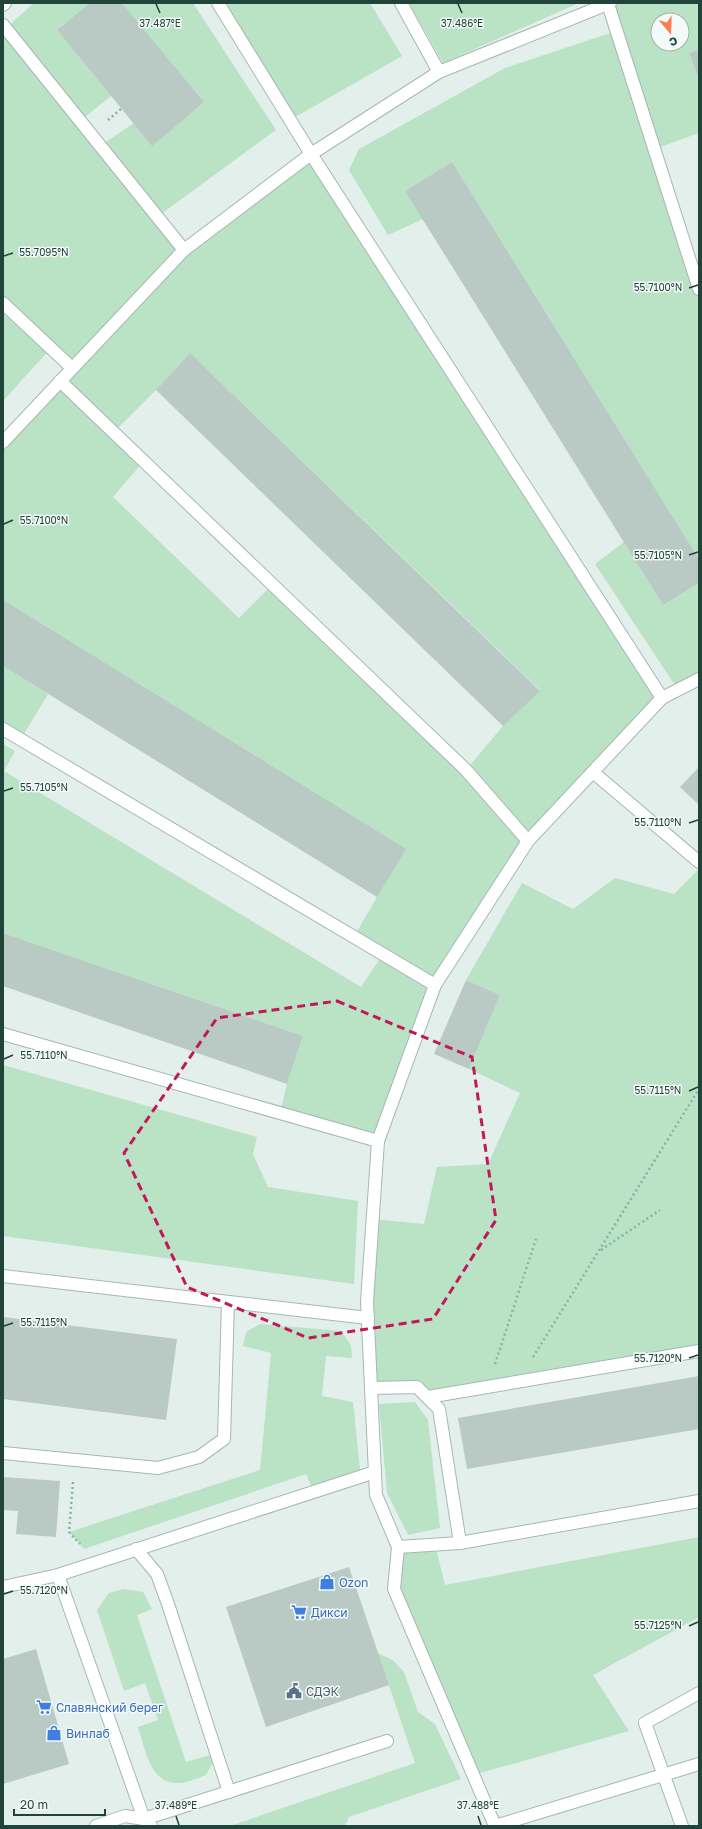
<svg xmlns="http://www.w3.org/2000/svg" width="702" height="1829" viewBox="0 0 702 1829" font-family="'Golos Text',sans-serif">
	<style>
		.green { fill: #bae2c5; fill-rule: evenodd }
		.building { fill: #b8cac3 }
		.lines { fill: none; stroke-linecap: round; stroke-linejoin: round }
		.minor-casing { stroke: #a5b8b2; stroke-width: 14 }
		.path { stroke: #80b6a6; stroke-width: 2.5; stroke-dasharray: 2 3; stroke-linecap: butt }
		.minor { stroke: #fff; stroke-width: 12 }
		.marked { fill: none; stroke: #c2185b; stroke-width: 3; stroke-dasharray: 8 5; stroke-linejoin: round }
		.ticks { fill: none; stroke: #20433a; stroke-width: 1.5 }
		.labels { text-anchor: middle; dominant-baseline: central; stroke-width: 3; stroke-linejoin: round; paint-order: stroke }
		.shop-label { font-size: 12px; fill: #366cbe; stroke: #f4faf7; text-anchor: start }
		.service-label { font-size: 12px; fill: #4e5e75; stroke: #f4faf7; text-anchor: start }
		.ticks-label { font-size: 10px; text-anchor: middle; fill: #20433a; stroke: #f4faf7; stroke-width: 3; stroke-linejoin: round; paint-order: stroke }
	</style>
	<rect width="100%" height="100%" fill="#e3efea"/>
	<g class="green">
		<path d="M34,3H90L57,30L111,96L80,121L100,146L134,123L152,145L204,102L122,3H193L276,130L157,217L184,250L311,154L662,698L528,841L435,985L378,1141L280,1113L287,1084L303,1036L3,933V744L15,751L4,771L361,987L383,954L354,937L377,897L3,600V442L72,368L51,348L3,401V25L6,28ZM190,353L540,690L503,726L466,770L272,585L239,618L113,497L143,462L113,433L156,390Z"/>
		<polygon points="231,3 370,3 402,56 290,120 221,9"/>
		<polygon points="409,3 579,3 443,63"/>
		<path d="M610,3H699V50L689,53L699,82V133L655,149L699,289V559L452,162L405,191L423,219L388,235L349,170L359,149L505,68L616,31ZM658,20H682V44H658Z"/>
		<polygon points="624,542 663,605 699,583 699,679 678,690 595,564"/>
		<polygon points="3,666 48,694 21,739 3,729"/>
		<polygon points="699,869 699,1351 428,1397 417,1387 371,1388 372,1219 424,1224 437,1167 488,1164 520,1093 469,1069 500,995 466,980 522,883 573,909 615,878 674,894"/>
		<polygon points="3,1065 257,1137 253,1154 268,1187 358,1201 354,1284 3,1236"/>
		<polygon points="260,1324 341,1331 351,1345 352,1358 326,1356 322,1396 353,1402 361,1479 314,1492 306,1474 84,1549 69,1532 260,1470 271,1353 243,1346 246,1332"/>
		<polygon points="415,1402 428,1420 440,1528 408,1535 387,1493 379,1404"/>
		<polygon points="699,1537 699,1617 593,1675 629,1731 473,1775 394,1589 398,1547 435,1545 445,1585"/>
		<path d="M124,1589L143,1592L152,1609L137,1615L186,1762L210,1755L213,1762L206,1775C198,1778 187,1783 179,1783C150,1785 145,1748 138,1727L158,1720L145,1683L124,1691L97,1610L109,1593Z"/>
		<polygon points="378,1653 394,1661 404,1672 418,1712 435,1724 461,1779 349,1817 345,1826 230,1826 415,1763"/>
	</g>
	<g class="building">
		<polygon points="90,3 122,3 204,102 152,146 57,30"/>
		<polygon points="699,50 699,81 689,53"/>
		<polygon points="452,162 699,559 699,583 663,605 405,191"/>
		<polygon points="190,353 540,691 503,726 156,390"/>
		<polygon points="3,600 406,849 377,897 3,666"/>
		<polygon points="699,767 699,805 680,787"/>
		<polygon points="3,933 303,1036 287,1084 3,986"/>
		<polygon points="466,980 500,995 469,1069 434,1054"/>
		<polygon points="3,1317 177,1339 166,1420 3,1399"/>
		<polygon points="699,1376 699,1429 467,1469 458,1418"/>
		<polygon points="3,1477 60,1481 56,1537 16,1534 18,1511 3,1510"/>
		<polygon points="349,1567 389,1685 266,1727 226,1607"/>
		<polygon points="36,1649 69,1764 3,1784 3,1659"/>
	</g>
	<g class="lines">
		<defs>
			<g id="minor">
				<polyline points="218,3 311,154 662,698"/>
				<polyline points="401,3 439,72"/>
				<polyline points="608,4 699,289"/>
				<polyline points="3,5 5,3"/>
				<polyline points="3,25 184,250"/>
				<polyline points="3,303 72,368"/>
				<polyline points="60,381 466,770 528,841"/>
				<polyline points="3,442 184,250 311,154 439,72 610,3"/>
				<polyline points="3,729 435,985"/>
				<polyline points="594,773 699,862"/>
				<polyline points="3,1034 378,1141"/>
				<polyline points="3,1276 368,1318"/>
				<polyline points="371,1388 417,1387 439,1409 460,1543"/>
				<polyline points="428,1397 699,1351"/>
				<polyline points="3,1453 158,1468 199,1457 224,1439 228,1302"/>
				<polyline points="398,1547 460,1543 699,1501"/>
				<polyline points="136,1549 157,1574 168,1604 229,1792"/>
				<polyline points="58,1575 144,1819 151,1826"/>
				<polyline points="3,1587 58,1575 375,1472"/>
				<polyline points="96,1826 125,1816 144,1819 387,1741"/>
				<polyline points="495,1826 394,1589 398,1547 376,1495 367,1302 378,1141 435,985 528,841 662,698 699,679"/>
				<polyline points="495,1826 699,1764"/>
				<polyline points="682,1826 645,1723 699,1693"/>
			</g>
		</defs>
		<use href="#minor" class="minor-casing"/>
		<g class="path">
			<polyline points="108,120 122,108"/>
			<polyline points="601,1250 660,1210"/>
			<polyline points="533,1357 699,1089"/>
			<polyline points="495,1364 536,1239"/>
			<polyline points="73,1482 69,1532 80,1544"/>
		</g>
		<use href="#minor" class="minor"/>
	</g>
	<path class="marked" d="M337,1001L472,1057L496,1220L433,1319L308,1338L187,1287L124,1153L217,1018Z"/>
	<path class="ticks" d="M156,4L160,13M458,4L462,13M4,256L13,253M689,288L698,285M4,524L13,520M689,555L698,552M4,791L13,788M689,823L698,820M4,1059L13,1055M689,1091L698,1087M4,1326L13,1323M689,1358L698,1355M4,1594L13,1591M689,1626L698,1622M176,1816L179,1825M478,1816L481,1825"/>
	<defs>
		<symbol id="shop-bare" viewBox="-9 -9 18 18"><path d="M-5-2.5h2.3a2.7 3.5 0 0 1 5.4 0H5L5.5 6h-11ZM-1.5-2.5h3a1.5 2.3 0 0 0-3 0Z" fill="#3f7fe0" stroke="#f4faf7" stroke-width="2.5" paint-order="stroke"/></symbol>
		<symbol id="supermarket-bare" viewBox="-9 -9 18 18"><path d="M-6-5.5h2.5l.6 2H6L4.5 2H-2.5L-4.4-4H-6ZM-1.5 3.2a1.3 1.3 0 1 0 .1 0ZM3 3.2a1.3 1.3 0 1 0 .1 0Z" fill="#3f7fe0" stroke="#f4faf7" stroke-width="2.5" paint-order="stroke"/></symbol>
		<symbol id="civic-bare" viewBox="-9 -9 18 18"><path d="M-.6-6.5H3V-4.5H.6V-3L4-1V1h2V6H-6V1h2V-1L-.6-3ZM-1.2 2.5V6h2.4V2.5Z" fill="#5c6f8a" stroke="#f4faf7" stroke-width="2.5" paint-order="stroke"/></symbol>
	</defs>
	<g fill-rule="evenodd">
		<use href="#shop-bare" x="316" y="1571" width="22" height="22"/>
		<use href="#supermarket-bare" x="288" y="1601" width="22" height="22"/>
		<use href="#civic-bare" x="283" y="1680" width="22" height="22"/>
		<use href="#supermarket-bare" x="33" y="1696" width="22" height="22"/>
		<use href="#shop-bare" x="43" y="1722" width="22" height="22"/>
	</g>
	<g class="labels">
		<g class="shop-label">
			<text x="339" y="1582">Ozon</text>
			<text x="311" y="1612">Дикси</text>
			<text x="56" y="1707">Славянский берег</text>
			<text x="66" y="1733">Винлаб</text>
		</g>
		<g class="service-label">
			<text x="306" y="1691">СДЭК</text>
		</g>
	</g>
	<g class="ticks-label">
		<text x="160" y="27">37.487°E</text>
		<text x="462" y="27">37.486°E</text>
		<text x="44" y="256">55.7095°N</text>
		<text x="658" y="291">55.7100°N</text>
		<text x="44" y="524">55.7100°N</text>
		<text x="658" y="559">55.7105°N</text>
		<text x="44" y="791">55.7105°N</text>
		<text x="658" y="826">55.7110°N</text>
		<text x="44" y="1059">55.7110°N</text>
		<text x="658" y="1094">55.7115°N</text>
		<text x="44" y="1326">55.7115°N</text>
		<text x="658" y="1362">55.7120°N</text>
		<text x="44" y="1594">55.7120°N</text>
		<text x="658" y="1629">55.7125°N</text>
		<text x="176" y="1809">37.489°E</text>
		<text x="478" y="1809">37.488°E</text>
	</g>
	<rect width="702" height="1829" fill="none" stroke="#20433a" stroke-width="8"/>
	<g transform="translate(670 32) rotate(161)"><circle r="19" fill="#f4faf7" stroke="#9fb1ab"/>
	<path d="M0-3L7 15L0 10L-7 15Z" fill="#ff7d51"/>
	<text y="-6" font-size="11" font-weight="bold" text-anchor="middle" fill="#20433a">С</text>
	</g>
	<path d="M14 1809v6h91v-6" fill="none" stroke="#20433a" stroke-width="2"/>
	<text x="20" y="1809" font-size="12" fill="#20433a" stroke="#f4faf7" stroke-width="3" paint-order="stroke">20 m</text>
</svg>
